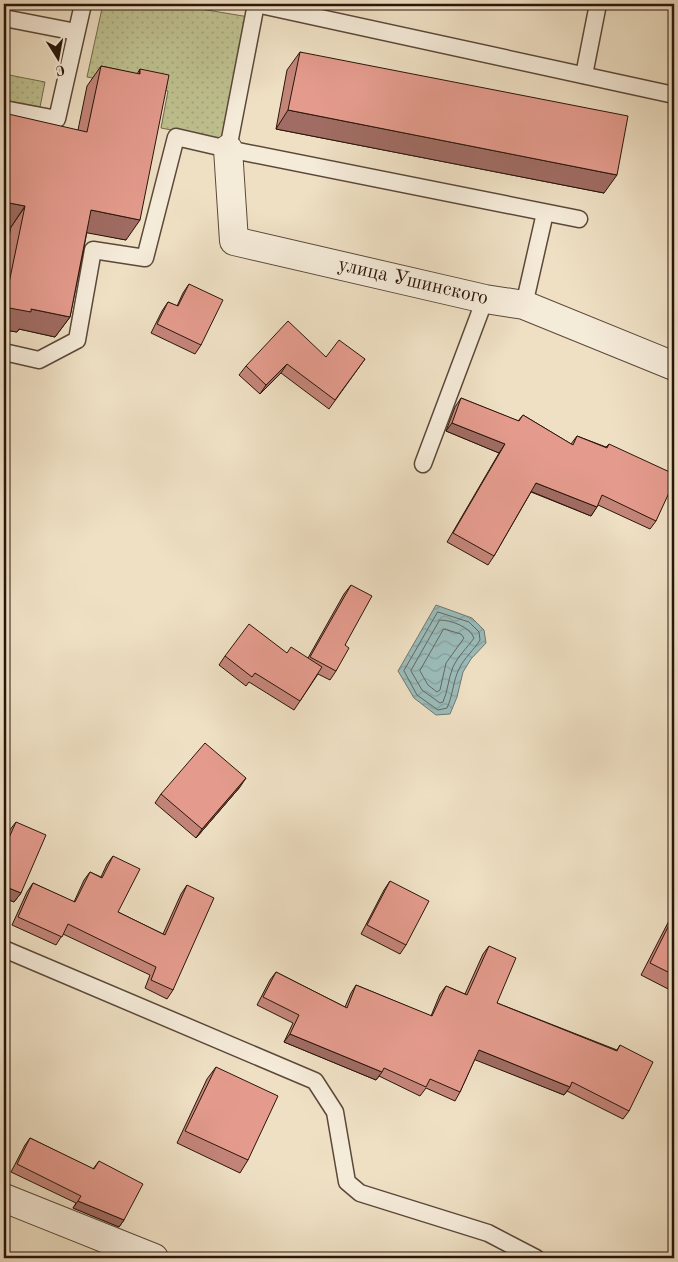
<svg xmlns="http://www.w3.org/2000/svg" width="678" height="1262" viewBox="0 0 678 1262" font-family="'Old Standard TT',serif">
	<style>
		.grass { fill: url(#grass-dots); stroke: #746b4e }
		.water { fill: url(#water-waves); stroke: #6e7974 }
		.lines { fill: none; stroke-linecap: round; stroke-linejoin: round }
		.shore { stroke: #626862; stroke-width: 1 }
		.lane-casing { stroke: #5b4839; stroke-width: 19 }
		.street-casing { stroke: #5b4839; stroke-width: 30 }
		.lane { stroke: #f5ebd9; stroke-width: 16 }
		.street { stroke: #f5ebd9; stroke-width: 28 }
		.wall { fill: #c48579; stroke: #2a150b }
		.shaded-wall { fill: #a06c63; stroke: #2a150b }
		.building { fill: #e49b8d; stroke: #2a150b }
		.labels { text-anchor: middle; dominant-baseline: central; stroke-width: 4; stroke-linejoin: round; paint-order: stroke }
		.street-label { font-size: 20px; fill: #2a150b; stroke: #f5ebd9 }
	</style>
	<defs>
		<pattern id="grass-dots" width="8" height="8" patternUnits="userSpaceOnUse" patternTransform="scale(1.25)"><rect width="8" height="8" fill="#bfc190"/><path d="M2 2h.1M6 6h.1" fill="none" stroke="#a4a57b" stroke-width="1.8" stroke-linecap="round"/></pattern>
		<pattern id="water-waves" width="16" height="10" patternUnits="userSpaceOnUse" patternTransform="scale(1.25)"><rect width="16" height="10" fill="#9bbcba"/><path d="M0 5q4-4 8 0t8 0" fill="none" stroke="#86a19f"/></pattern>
	</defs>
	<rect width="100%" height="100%" fill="#efe0c4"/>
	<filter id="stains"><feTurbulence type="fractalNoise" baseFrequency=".004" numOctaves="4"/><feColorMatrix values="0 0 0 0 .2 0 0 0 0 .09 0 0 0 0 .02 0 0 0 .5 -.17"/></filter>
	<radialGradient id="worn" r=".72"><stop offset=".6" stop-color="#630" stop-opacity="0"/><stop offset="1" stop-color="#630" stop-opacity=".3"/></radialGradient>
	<g class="grass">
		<polygon points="103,4 171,4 249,17 224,140 161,128 168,91 87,77"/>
		<polygon points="4,74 45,82 40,107 4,100"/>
	</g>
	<polygon class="water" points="436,605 472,618 484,630 486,643 471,659 463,672 457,697 450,714 436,715 414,698 398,671"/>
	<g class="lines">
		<g class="shore">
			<path d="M438,612L469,622L479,632L480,640C474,650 464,658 459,669C453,681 453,695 447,708L438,710L417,695L404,671Z"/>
			<path d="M440,620C451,620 470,627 474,638C467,648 458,656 453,667C448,679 448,691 443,702L440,703L422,690L411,671Z"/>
			<polygon points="444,629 461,634 464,638 446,663 440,690 437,692 428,685 420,671"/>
		</g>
		<defs>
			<g id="lane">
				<polyline points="256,4 674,95"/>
				<polyline points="4,18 76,32"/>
				<polyline points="584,75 598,4"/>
				<polyline points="4,109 57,119 83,4"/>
				<polyline points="228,149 256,4"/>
				<polyline points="524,305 545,213"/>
				<polyline points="4,352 39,360 77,340 93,250 145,258 176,137 228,149 579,219"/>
				<polyline points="423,464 485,299"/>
				<polyline points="4,949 315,1081 335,1112 347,1182 360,1193 488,1233 536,1258"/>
			</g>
			<g id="street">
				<polyline points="228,149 234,241 485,299 524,305 674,366"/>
				<polyline points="4,1198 154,1258"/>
			</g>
		</defs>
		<use href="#lane" class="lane-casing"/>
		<use href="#street" class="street-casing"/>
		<use href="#lane" class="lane"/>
		<use href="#street" class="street"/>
	</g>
	<g class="wall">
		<polygon points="300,52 604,193 276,129 287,70"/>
		<polygon points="101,66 137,74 140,69 126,240 87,232 70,317 55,337 19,329 17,332 4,330 4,260 11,227 78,130 87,86"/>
		<polygon points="189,284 201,345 195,354 151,333 162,311 168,302 177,306 183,293"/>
		<polygon points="326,357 365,359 329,409 281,373 260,394 239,375 246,366"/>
		<polygon points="461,398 518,421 523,415 571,444 577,436 606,447 609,444 656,521 650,529 598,505 591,516 531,492 494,556 488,565 447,542 499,453 446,431 455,407"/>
		<polygon points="351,585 345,645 336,671 330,680 318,674 294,710 249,682 246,686 219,665 225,656 287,653 308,658 344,594"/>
		<polygon points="240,787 196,838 155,803 161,794"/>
		<polygon points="16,822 21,893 14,902 4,898 4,844 9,831"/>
		<polygon points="113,856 118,912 163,934 181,894 187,885 173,990 167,999 145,988 150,975 63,934 56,945 12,925 27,892 33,883 74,902 84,880 90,872 101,877 107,864"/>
		<polygon points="390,881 406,945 400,954 361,934 384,890"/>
		<polygon points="674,911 674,992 641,975"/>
		<polygon points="489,946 497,1003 617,1050 620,1045 629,1111 623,1119 567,1091 564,1095 475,1059 460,1092 455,1101 426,1088 420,1096 379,1076 376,1080 284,1042 293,1023 257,1005 270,980 276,972 345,1007 351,993 356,985 431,1016 440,994 446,986 465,994 483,954"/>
		<polygon points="216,1067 248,1160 240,1173 177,1143 207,1079"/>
		<polygon points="30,1138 93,1169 99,1161 124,1220 119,1227 73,1208 76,1203 11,1172 25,1145"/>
	</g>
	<g class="shaded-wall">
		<polygon points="288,110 617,175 604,193 276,129"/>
		<polygon points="4,202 25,206 11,227 4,225"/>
		<polygon points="91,210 140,220 126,240 77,231"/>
		<polygon points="4,307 31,309 70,317 55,337 19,329 17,332 4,330"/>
		<polygon points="287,364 281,373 260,394 266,385"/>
		<polygon points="452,423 505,444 499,453 446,431"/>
		<polygon points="536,483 597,507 591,516 530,491"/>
		<polygon points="246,778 240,787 196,838 202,829"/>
		<polygon points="4,886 21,893 14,902 4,898"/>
		<polygon points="290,1034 382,1072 376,1080 284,1042"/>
		<polygon points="479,1050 570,1087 564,1095 473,1059"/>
		<polygon points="78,1201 124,1220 119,1227 73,1208"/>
	</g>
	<g class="building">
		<polygon points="300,52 628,116 617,175 288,110"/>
		<polygon points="101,66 140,74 140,69 169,75 140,220 91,210 70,317 31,309 31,312 4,307 25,206 4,202 4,113 87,132"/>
		<polygon points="189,284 223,300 201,345 157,324 168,302 178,306"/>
		<polygon points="288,321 326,357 339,340 365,359 335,400 287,364 266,385 246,366"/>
		<polygon points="461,398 519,421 523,415 573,445 577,436 607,448 609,444 674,474 674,482 656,521 602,495 597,507 536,483 494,556 453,533 505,444 452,423"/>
		<polygon points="351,585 372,596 345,645 349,648 336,671 310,657"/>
		<polygon points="249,624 287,653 291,647 322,667 300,701 255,673 252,677 225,656"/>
		<polygon points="205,743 246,778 202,829 161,794"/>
		<polygon points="16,822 46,835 21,893 4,886 4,849"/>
		<polygon points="113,856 140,869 118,912 165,935 187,885 214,898 173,990 151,980 156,967 68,924 62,937 18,917 33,883 75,902 90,872 102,878"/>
		<polygon points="390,881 429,901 406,945 367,925"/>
		<polygon points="674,915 674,975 650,963"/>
		<polygon points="489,946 516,958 497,1003 617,1051 620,1045 653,1062 629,1111 572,1082 570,1087 479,1050 460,1092 430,1079 426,1087 384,1068 382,1072 290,1034 299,1015 263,997 276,972 347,1008 356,985 432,1016 446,986 467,995"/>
		<polygon points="216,1067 278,1096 248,1160 185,1131"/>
		<polygon points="30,1138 94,1169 99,1161 143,1184 124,1220 78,1201 81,1196 17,1164"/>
	</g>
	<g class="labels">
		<g class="street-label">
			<text transform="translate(413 282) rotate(13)">улица Ушинского</text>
		</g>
	</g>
	<rect width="678" height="1262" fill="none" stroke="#efe0c4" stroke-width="20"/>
	<rect x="5" y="5" width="668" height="1252" fill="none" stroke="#2a150b" stroke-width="2.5"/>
	<rect x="10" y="10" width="658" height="1242" fill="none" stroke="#2a150b"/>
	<g transform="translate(58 58) rotate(169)" stroke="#f5ebd9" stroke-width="4" paint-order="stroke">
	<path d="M0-4L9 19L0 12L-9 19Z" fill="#2a150b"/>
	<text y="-8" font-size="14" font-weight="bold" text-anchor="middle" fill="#2a150b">С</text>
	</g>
	<rect width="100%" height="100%" filter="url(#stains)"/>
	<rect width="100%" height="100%" fill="url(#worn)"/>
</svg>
